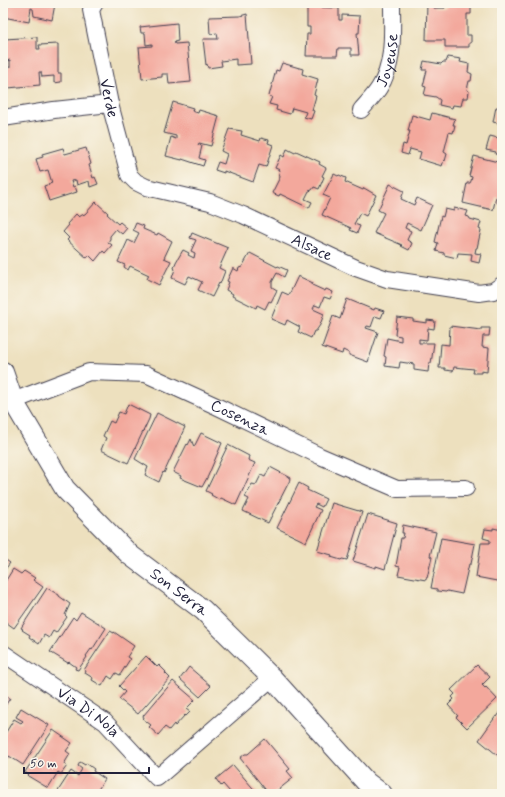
<svg xmlns="http://www.w3.org/2000/svg" width="505" height="797" viewBox="0 0 505 797" font-family="Mynerve,sans-serif">
	<style>
		.building { fill: #f3a89c }
		.lines { fill: none; stroke-linecap: round; stroke-linejoin: round }
		.minor-casing { stroke: #403e4f; stroke-width: 18 }
		.tertiary-casing { stroke: #403e4f; stroke-width: 22 }
		.minor { stroke: #fff; stroke-width: 16 }
		.tertiary { stroke: #fff; stroke-width: 20 }
		.labels { text-anchor: middle; dominant-baseline: central; stroke-width: 3.5; stroke-linejoin: round; paint-order: stroke }
		.street-label { font-size: 16px; fill: #22223b; stroke: #fbf7ec }
	</style>
	<rect width="100%" height="100%" fill="#fbf7ec"/>
	<filter id="ink" filterUnits="userSpaceOnUse"><feTurbulence type="fractalNoise" baseFrequency=".025" numOctaves="2"/><feDisplacementMap in="SourceGraphic" scale="8" xChannelSelector="R" yChannelSelector="G"/><feConvolveMatrix kernelMatrix="1 2 1 2 8 2 1 2 1" color-interpolation-filters="sRGB"/></filter>
	<filter id="wash" filterUnits="userSpaceOnUse"><feTurbulence type="fractalNoise" baseFrequency=".012" numOctaves="4" result="noise"/><feDisplacementMap in="SourceGraphic" scale="16" xChannelSelector="R" yChannelSelector="G"/><feGaussianBlur stdDeviation="0.9" result="paint"/><feColorMatrix in="noise" values="0 0 0 0 0 0 0 0 0 0 0 0 0 0 0 0 0 1.4 0 .05"/><feComposite in="paint" operator="in"/></filter>
	<g filter="url(#wash)">
		<rect width="100%" height="100%" fill="#ede0be"/>
		<g id="blocks">
			<g class="building">
				<polygon points="4,3 55,3 55,4 52,20 34,16 33,9 31,8 29,22 3,17"/>
				<polygon points="427,3 434,3 434,8 445,8 445,3 469,3 469,5 471,5 471,14 467,14 467,35 471,35 471,43 469,43 469,47 445,47 445,40 426,40"/>
				<polygon points="307,7 339,8 339,20 342,20 342,15 360,16 359,33 357,33 359,55 351,55 351,48 338,48 337,56 306,56 307,34 310,34 310,27 307,27"/>
				<polygon points="247,14 251,64 236,65 236,59 221,61 222,66 208,68 207,64 206,65 203,39 218,39 217,33 210,34 209,17 240,16"/>
				<polygon points="177,23 178,41 174,42 175,44 187,43 191,82 169,84 168,74 162,74 162,77 142,79 139,47 152,46 152,44 146,45 145,33 141,33 140,27"/>
				<polygon points="37,37 37,49 40,49 39,45 58,44 58,73 61,73 61,82 54,83 54,76 42,77 41,72 39,72 40,85 8,88 7,68 10,67 10,60 6,61 5,39"/>
				<polygon points="448,57 461,59 460,62 469,64 468,72 472,74 471,81 469,81 467,90 469,91 468,98 463,98 461,106 453,105 452,108 439,105 440,100 436,97 424,95 426,87 423,86 427,70 422,70 424,61 441,64 443,62 446,62"/>
				<polygon points="282,63 303,69 302,74 318,79 314,95 316,96 312,110 314,111 311,119 304,117 306,112 292,108 290,114 276,110 277,106 269,104 272,97 269,96 276,70 279,71"/>
				<polygon points="173,102 193,108 192,111 198,113 199,110 219,116 211,146 199,143 198,145 202,146 199,158 205,160 203,166 182,159 182,160 166,156 171,137 176,139 176,136 164,133"/>
				<polygon points="496,107 502,108 502,156 495,154 496,152 486,150 490,136 498,138 501,124 493,122"/>
				<polygon points="432,113 455,119 453,125 455,125 453,133 449,132 444,152 447,154 445,161 444,160 442,166 419,159 421,152 410,149 408,155 401,153 403,144 406,145 410,131 408,131 412,115 430,120"/>
				<polygon points="229,129 242,131 241,135 260,141 261,138 269,140 268,143 273,145 266,167 259,165 253,182 224,171 224,173 215,170 218,162 224,164 227,154 221,151"/>
				<polygon points="63,148 65,154 86,148 91,164 89,165 93,178 95,177 98,184 90,187 89,181 77,185 76,180 71,181 73,187 75,186 77,192 49,201 44,186 52,183 48,170 40,172 36,159 43,157 42,154"/>
				<polygon points="287,149 295,153 296,151 320,162 319,164 326,168 322,176 324,177 319,189 314,187 312,190 309,191 305,199 312,202 309,208 280,194 279,196 272,193 280,177 279,173 280,170 275,168 281,155 284,157"/>
				<polygon points="474,156 502,163 502,204 497,203 499,198 496,197 493,210 463,203 467,183 470,183 471,181 472,177 469,176"/>
				<polygon points="334,174 338,176 339,175 346,178 345,182 363,190 364,188 376,195 366,216 360,213 354,224 360,226 357,233 350,230 351,228 322,215 330,198 323,195"/>
				<polygon points="390,184 404,191 401,199 414,205 417,198 432,205 421,230 407,223 405,228 411,231 407,240 412,243 409,250 401,246 402,245 374,233 384,213 378,210"/>
				<polygon points="96,202 108,213 107,214 118,224 120,222 127,228 122,234 116,229 110,236 110,239 108,242 112,245 105,253 103,251 95,261 89,255 87,258 67,240 69,238 63,232 69,225 67,224 76,214 79,217 82,215 85,214"/>
				<polygon points="454,208 468,211 466,216 469,217 470,219 481,222 479,229 481,230 477,248 476,248 475,253 481,254 479,263 471,261 472,254 458,253 457,258 444,255 444,253 436,251 438,243 435,242 441,216 443,217 445,209 454,211"/>
				<polygon points="136,223 144,226 143,229 157,235 158,233 172,241 164,258 171,261 159,285 147,279 149,275 130,266 128,270 124,267 125,265 118,262 128,240 134,243 139,233 133,230"/>
				<polygon points="192,233 228,248 219,268 225,271 220,284 219,283 212,297 198,290 202,282 189,276 185,284 172,278 175,269 174,268 176,262 183,250 189,253 188,255 194,258 195,253 191,251 196,240 190,238"/>
				<polygon points="250,253 277,267 278,266 287,270 284,277 277,273 272,282 272,287 277,290 271,302 269,301 265,309 257,305 256,308 232,296 233,294 226,290 229,282 227,281 233,268 238,271 239,268 242,267"/>
				<polygon points="298,276 313,283 312,285 325,291 326,289 333,292 330,299 324,297 320,307 315,305 313,309 324,314 320,325 316,331 314,331 311,338 298,332 300,327 287,320 285,325 271,319 282,292 289,295"/>
				<polygon points="347,299 374,310 375,308 384,311 381,318 375,316 371,327 367,326 366,328 378,332 368,362 349,355 349,353 343,350 342,354 322,347 333,316 340,319"/>
				<polygon points="397,317 413,319 413,321 427,323 427,320 435,321 434,329 428,328 427,340 419,339 419,343 434,343 432,357 431,363 429,363 428,372 414,370 414,364 400,362 399,368 385,366 386,357 384,356 387,338 401,341 401,336 395,335"/>
				<polygon points="450,326 481,330 481,328 490,328 489,336 483,336 482,347 489,348 487,372 481,371 481,373 473,373 474,369 454,367 453,371 445,370 445,368 439,368 441,344 449,345"/>
				<polygon points="128,404 150,415 149,419 128,463 101,450 106,438 103,436 110,421 114,423 119,412 124,414"/>
				<polygon points="157,413 185,427 164,473 163,472 159,482 145,475 148,467 135,459"/>
				<polygon points="201,433 222,443 208,476 202,487 180,478 181,476 173,472 187,444 188,445 191,439 194,447"/>
				<polygon points="228,445 249,456 248,460 255,463 236,505 221,498 220,500 211,495 212,494 206,491"/>
				<polygon points="270,467 291,478 268,523 243,511 249,499 245,497 252,484 256,485 261,475 265,477"/>
				<polygon points="299,483 308,488 307,490 326,499 322,507 316,504 314,507 321,510 306,542 277,528"/>
				<polygon points="332,503 362,512 347,560 342,559 341,560 331,557 332,555 317,551"/>
				<polygon points="368,514 397,523 385,569 376,566 376,568 353,561"/>
				<polygon points="403,525 436,532 430,556 432,557 427,578 426,578 426,580 398,575 400,567 396,566 401,538 403,538 404,533 402,533"/>
				<polygon points="493,528 502,530 502,582 476,577 481,543 490,543 490,540 483,538 485,529 493,530"/>
				<polygon points="441,538 475,544 471,564 469,564 462,594 447,591 446,592 437,591 437,589 431,588"/>
				<polygon points="3,558 10,563 3,572"/>
				<polygon points="13,569 21,574 24,571 35,578 33,580 43,587 14,628 3,620 3,585"/>
				<polygon points="47,588 59,595 59,596 70,604 65,615 67,617 56,633 53,631 49,638 44,635 39,644 29,637 30,635 22,630 23,629 21,628"/>
				<polygon points="81,612 106,628 92,650 91,649 86,656 87,657 78,670 75,669 76,667 69,662 68,663 50,652 73,617 76,620"/>
				<polygon points="110,631 114,633 114,632 134,646 127,657 130,659 120,675 116,673 112,679 108,676 102,686 92,680 93,678 85,673 86,671 84,670"/>
				<polygon points="146,656 157,667 159,665 166,672 165,673 170,678 138,714 119,699 125,692 119,686"/>
				<polygon points="477,665 490,677 482,685 485,688 486,687 497,699 467,728 456,717 458,716 448,705 454,699 452,697 455,694 451,690"/>
				<polygon points="189,667 211,686 200,697 180,679"/>
				<polygon points="173,681 195,700 186,709 190,712 186,716 185,715 175,726 174,724 169,730 165,727 158,735 149,727 151,725 143,719 144,718 143,716"/>
				<polygon points="3,694 10,698 5,706 6,707 3,713"/>
				<polygon points="21,708 49,725 23,765 9,756 8,758 3,755 3,737 14,719 21,723 23,721 16,717"/>
				<polygon points="502,710 502,759 479,740 496,716 497,717"/>
				<polygon points="53,730 72,743 66,751 70,754 64,764 67,766 61,774 58,772 48,788 28,776 29,775 25,772"/>
				<polygon points="265,739 290,769 287,771 293,778 273,794 269,794 240,758 245,754 248,754"/>
				<polygon points="80,762 85,765 86,763 94,769 93,771 105,779 95,794 56,794 71,771 78,776 82,769 78,766"/>
				<polygon points="233,765 258,794 228,794 230,792 223,784 221,786 216,779"/>
			</g>
		</g>
	</g>
	<g filter="url(#ink)">
		<use href="#blocks" fill-opacity="0" stroke="#403e4f" stroke-width="1"/>
		<g class="lines">
			<defs>
				<g id="minor">
					<path id="s1" d="M95,3L91,10L110,104L129,175L136,182L146,187L210,202L243,215L356,268L387,279L479,293L493,291L502,285"/>
					<path id="s2" d="M361,110C367,103 374,96 379,88C395,64 392,31 392,3"/>
					<polyline points="3,118 54,110 110,104"/>
					<path id="s3" d="M13,401L89,372L146,374L214,405L320,456L397,489L466,488"/>
					<path id="s4" d="M3,653L105,722L157,778L272,678"/>
				</g>
				<g id="tertiary">
					<path id="s5" d="M3,372L13,401L65,489L130,555L203,610L272,678L366,782L382,794"/>
				</g>
			</defs>
			<use href="#minor" class="minor-casing"/>
			<use href="#tertiary" class="tertiary-casing"/>
			<use href="#minor" class="minor"/>
			<use href="#tertiary" class="tertiary"/>
		</g>
	</g>
	<g class="labels">
		<g class="street-label">
			<text stroke="none"><textPath href="#s2" startOffset="58">Joyeuse</textPath></text>
			<text stroke="none"><textPath href="#s1" startOffset="98">Verde</textPath></text>
			<text stroke="none"><textPath href="#s1" startOffset="376">Alsace</textPath></text>
			<text stroke="none"><textPath href="#s3" startOffset="242">Cosenza</textPath></text>
			<text stroke="none"><textPath href="#s5" startOffset="287">Son Serra</textPath></text>
			<text stroke="none"><textPath href="#s4" startOffset="104">Via Di Nola</textPath></text>
		</g>
	</g>
	<rect width="505" height="797" fill="none" stroke="#fbf7ec" stroke-width="16"/>
	<path d="M24 767v6h125v-6" fill="none" stroke="#22223b" stroke-width="2"/>
	<text x="30" y="767" font-size="12" fill="#22223b" stroke="#fbf7ec" stroke-width="3" paint-order="stroke">50 m</text>
</svg>
